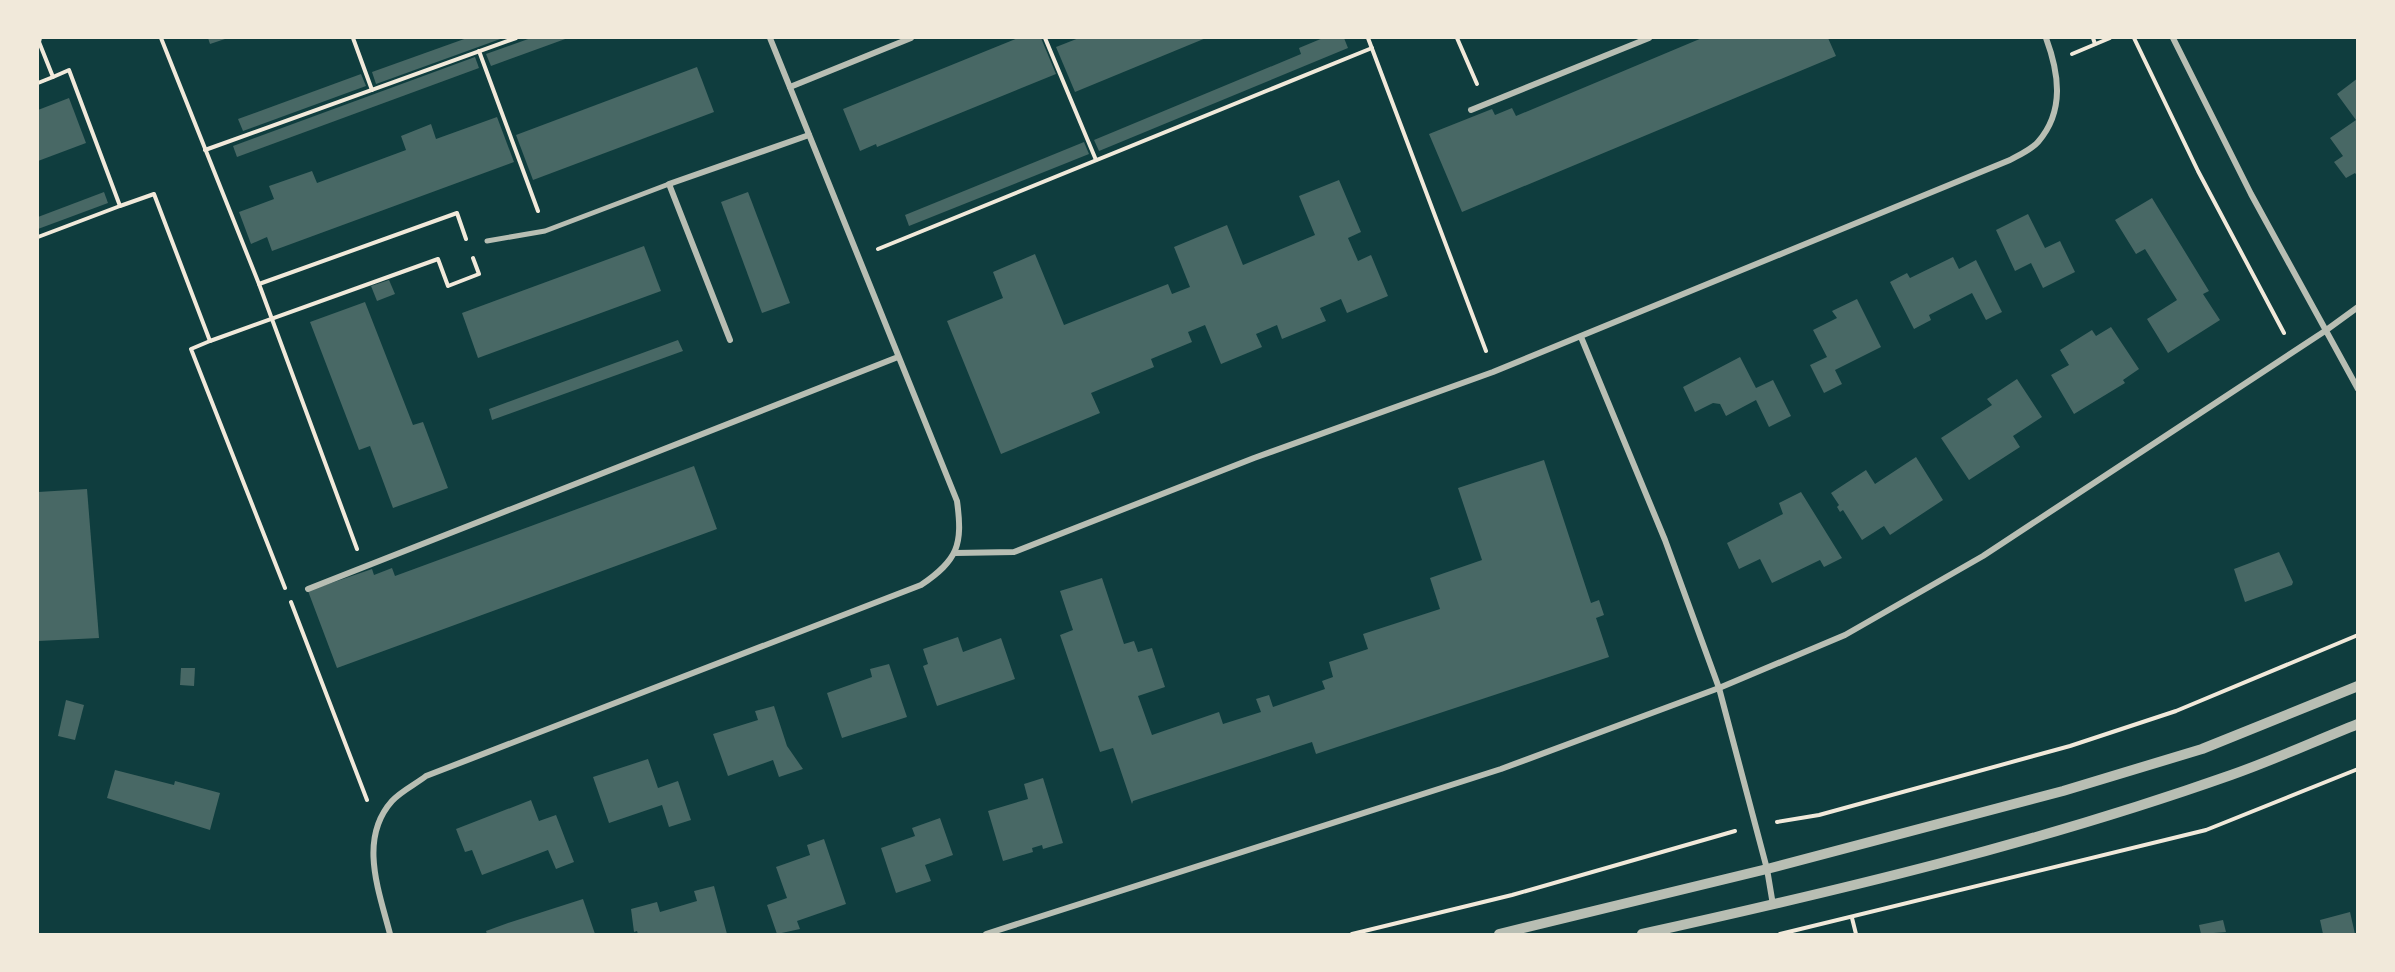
<svg xmlns="http://www.w3.org/2000/svg" width="2395" height="972" viewBox="0 0 2395 972" font-family="'Golos Text',sans-serif">
	<style>
		.building { fill: #486865 }
		.lines { fill: none; stroke-linecap: round; stroke-linejoin: round }
		.path { stroke: #f1e9da; stroke-width: 4 }
		.pedestrian { stroke: #b8beb3; stroke-width: 5 }
		.minor { stroke: #b8beb3; stroke-width: 6 }
		.tertiary { stroke: #b8beb3; stroke-width: 10 }
	</style>
	<rect width="100%" height="100%" fill="#0f3d3e"/>
	<g class="building">
		<polygon points="208,38 228,38 210,44"/>
		<polygon points="467,38 503,38 376,84 372,72"/>
		<polygon points="531,38 568,38 491,66 486,54"/>
		<polygon points="1018,38 1041,38 1056,74 877,147 876,144 860,151 843,109"/>
		<polygon points="1079,38 1206,38 1075,92 1056,47"/>
		<polygon points="1323,38 1344,38 1348,48 1099,151 1094,140 1301,54 1299,48"/>
		<polygon points="1702,38 1828,38 1836,56 1462,212 1429,134 1492,109 1495,115 1512,108 1516,116"/>
		<polygon points="475,57 479,68 237,157 233,146"/>
		<polygon points="697,67 714,112 533,180 516,135"/>
		<polygon points="361,74 366,86 243,131 238,119"/>
		<polygon points="2358,78 2358,177 2355,173 2346,178 2334,162 2343,156 2330,138 2356,120 2337,94"/>
		<polygon points="69,98 86,143 38,161 38,110"/>
		<polygon points="497,117 514,162 272,251 267,237 251,244 239,212 274,199 269,186 312,171 317,183 406,150 401,136 431,124 436,139"/>
		<polygon points="1084,142 1089,154 909,226 905,215"/>
		<polygon points="1339,180 1361,232 1348,238 1358,261 1371,255 1388,296 1347,313 1341,299 1320,308 1326,321 1282,339 1277,325 1256,334 1262,347 1221,364 1205,325 1188,332 1192,342 1151,359 1154,367 1091,393 1100,413 1001,454 947,321 1003,298 993,272 1035,254 1064,325 1168,284 1172,294 1190,287 1174,247 1227,225 1243,265 1315,235 1299,196"/>
		<polygon points="104,192 108,203 38,229 38,217"/>
		<polygon points="748,192 790,303 762,313 721,202"/>
		<polygon points="2152,198 2209,291 2203,294 2220,320 2168,353 2147,319 2177,300 2145,249 2136,254 2115,220"/>
		<polygon points="2028,214 2045,248 2060,241 2075,272 2043,288 2031,263 2015,271 1996,230"/>
		<polygon points="644,246 661,291 478,358 462,313"/>
		<polygon points="1953,257 1959,269 1976,260 2002,312 1986,320 1972,293 1929,315 1931,320 1914,329 1890,282 1907,273 1910,278"/>
		<polygon points="389,280 395,294 377,301 371,286"/>
		<polygon points="1857,299 1881,347 1835,370 1842,384 1824,393 1810,365 1827,357 1813,330 1837,318 1832,311"/>
		<polygon points="365,302 413,425 423,422 448,488 393,508 370,446 359,450 310,322"/>
		<polygon points="2111,327 2139,369 2123,380 2125,383 2074,414 2051,375 2069,365 2060,350 2092,330 2096,336"/>
		<polygon points="678,340 683,351 492,420 489,409"/>
		<polygon points="1740,357 1756,388 1773,380 1791,416 1769,427 1756,400 1726,416 1720,404 1713,403 1695,412 1683,387"/>
		<polygon points="2017,379 2042,417 2013,436 2020,447 1969,480 1941,438 1992,405 1987,399"/>
		<polygon points="1916,457 1943,500 1890,535 1884,526 1862,540 1843,510 1840,512 1837,507 1839,505 1831,493 1866,470 1875,484"/>
		<polygon points="1544,460 1591,603 1599,600 1604,615 1596,618 1609,657 1316,754 1312,742 1133,801 1132,804 1113,748 1100,752 1060,635 1073,630 1060,591 1102,578 1124,644 1134,641 1138,652 1152,648 1165,687 1138,696 1152,735 1219,712 1223,724 1261,712 1256,699 1269,695 1273,707 1325,689 1322,681 1333,677 1329,662 1368,649 1363,634 1440,609 1430,578 1482,560 1458,488"/>
		<polygon points="694,466 717,529 337,668 308,591 372,569 374,575 392,568 395,576"/>
		<polygon points="87,489 99,638 38,641 38,492"/>
		<polygon points="1801,492 1842,558 1824,567 1820,560 1772,583 1760,559 1739,569 1727,543 1783,514 1779,503"/>
		<polygon points="2279,552 2293,582 2292,585 2245,602 2234,569"/>
		<polygon points="958,637 963,652 1001,638 1015,679 937,706 923,666 928,664 923,649"/>
		<polygon points="889,664 907,717 842,738 827,693 872,677 870,669"/>
		<polygon points="181,668 195,668 194,686 180,685"/>
		<polygon points="66,700 84,705 75,740 58,736"/>
		<polygon points="774,706 787,746 803,769 779,777 773,760 728,776 713,734 758,720 755,711"/>
		<polygon points="648,759 658,788 678,781 691,820 669,827 662,805 609,823 593,777"/>
		<polygon points="115,770 174,785 175,781 220,793 210,830 107,798"/>
		<polygon points="1043,778 1063,843 1043,849 1042,845 1032,848 1033,852 1003,861 988,811 1028,799 1024,784"/>
		<polygon points="531,800 539,821 556,815 574,862 556,869 548,850 482,875 472,850 465,852 456,829"/>
		<polygon points="940,818 953,855 925,865 931,881 896,893 881,848 915,836 912,828"/>
		<polygon points="824,839 846,904 797,921 800,929 777,934 767,905 787,898 776,867 810,855 807,845"/>
		<polygon points="714,886 727,934 638,934 637,931 634,932 631,909 657,902 660,912 697,901 694,891"/>
		<polygon points="583,899 595,934 487,934 486,931 508,923"/>
		<polygon points="2350,912 2355,934 2323,934 2320,920"/>
		<polygon points="2223,920 2226,932 2201,934 2199,925"/>
	</g>
	<g class="lines">
		<g class="path">
			<polyline points="161,38 259,284 357,549"/>
			<polyline points="353,38 372,90"/>
			<polyline points="1045,38 1096,160"/>
			<polyline points="1368,38 1486,351"/>
			<polyline points="1457,38 1477,84"/>
			<polyline points="2093,38 2095,44"/>
			<polyline points="2134,38 2198,171 2284,333"/>
			<polyline points="479,51 538,211"/>
			<polyline points="2072,54 2110,38"/>
			<polyline points="38,83 53,77 39,42 40,38"/>
			<polyline points="205,150 516,38"/>
			<polyline points="120,206 154,194 210,341 438,259 448,286 479,274 473,258"/>
			<polyline points="38,237 120,206 69,70 53,77"/>
			<polyline points="878,249 1372,48"/>
			<polyline points="259,284 457,213 466,239"/>
			<polyline points="210,341 191,349 285,588"/>
			<polyline points="291,602 367,800"/>
			<polyline points="1777,822 1819,815 2070,746 2176,711 2358,635"/>
			<polyline points="1852,918 1856,934"/>
			<polyline points="1352,934 1512,895 1735,831"/>
			<polyline points="1780,934 2206,830 2358,769"/>
		</g>
		<polyline class="pedestrian" points="487,241 545,231 669,184"/>
		<g class="minor">
			<polyline points="2173,38 2251,194 2358,389"/>
			<polyline points="790,87 911,38"/>
			<polyline points="1471,110 1649,38"/>
			<polyline points="1581,337 1665,540 1719,688 1767,869 1773,905"/>
			<polyline points="730,340 669,184 809,135"/>
			<path d="M955,553L1014,552L1254,458L1493,372L2010,160C2019,155 2031,150 2038,142C2065,111 2059,73 2046,38"/>
			<polyline points="308,589 898,357"/>
			<path d="M390,934C379,891 358,839 392,801C401,791 416,784 426,776L921,585C958,560 963,545 957,501L770,38"/>
			<polyline points="986,934 1501,769 1719,688 1845,635 1983,556 2325,331 2358,307"/>
		</g>
		<g class="tertiary">
			<polyline points="1499,934 1767,869 2063,791 2202,749 2358,686"/>
			<path d="M1642,934C1841,890 2039,843 2231,775C2274,760 2315,741 2358,724"/>
		</g>
	</g>
	<rect width="2395" height="972" fill="none" stroke="#f1e9da" stroke-width="78"/>
</svg>
